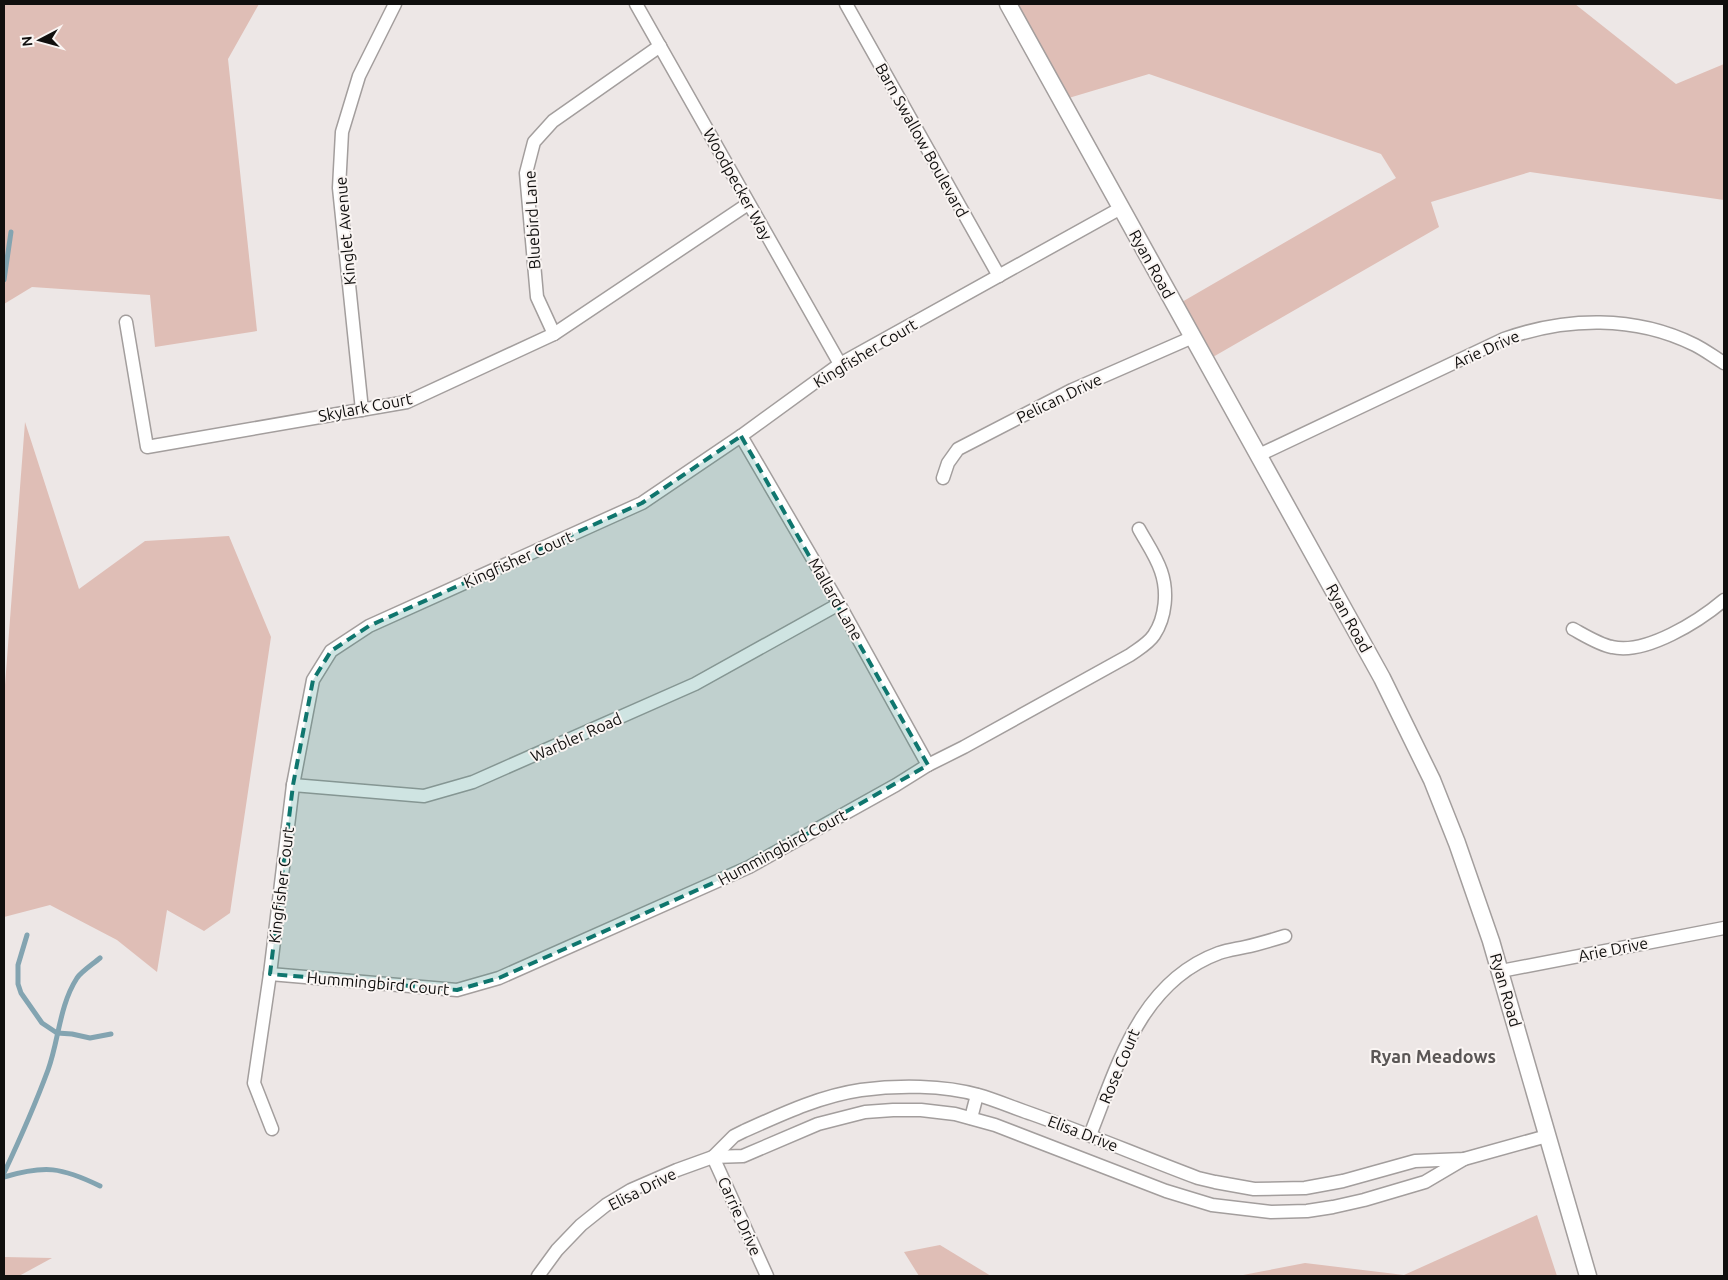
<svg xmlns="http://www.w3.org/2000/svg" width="1728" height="1280" viewBox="0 0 1728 1280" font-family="Ubuntu,sans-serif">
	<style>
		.green { fill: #dfbeb6 }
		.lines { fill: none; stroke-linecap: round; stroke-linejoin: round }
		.stream { stroke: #83a4b1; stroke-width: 5 }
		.minor-casing { stroke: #a39e9d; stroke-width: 15 }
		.tertiary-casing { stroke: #a39e9d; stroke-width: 19 }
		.minor { stroke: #fff; stroke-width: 12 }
		.tertiary { stroke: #fff; stroke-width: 16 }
		.marked { fill: #0f766e; fill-opacity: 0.2; stroke: #0f766e; stroke-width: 4; stroke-dasharray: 10 6; stroke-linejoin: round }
		.labels { text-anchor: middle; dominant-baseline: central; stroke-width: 4; stroke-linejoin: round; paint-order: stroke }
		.street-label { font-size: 16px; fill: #100f0e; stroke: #faf5f3 }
		.neighbourhood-label { font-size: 18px; font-weight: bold; fill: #5a5655; stroke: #faf5f3 }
	</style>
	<rect width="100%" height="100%" fill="#ede7e6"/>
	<g class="green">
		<polygon points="4,4 259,4 228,59 257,331 155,347 150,295 32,287 4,304"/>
		<polygon points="1008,4 1575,4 1676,84 1724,64 1724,200 1530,172 1431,202 1439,227 1206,361 1175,306 1396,178 1381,154 1149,74 1062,100"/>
		<polygon points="25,422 79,589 145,541 229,536 271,637 230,913 204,931 167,910 157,972 117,940 50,905 4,917 4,698"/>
		<polygon points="1537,1215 1557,1276 1238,1276 1305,1263 1404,1275"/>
		<polygon points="940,1245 991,1276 919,1276 904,1252"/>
		<polygon points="4,1257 52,1258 19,1276 4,1276"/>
	</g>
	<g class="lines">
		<g class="stream">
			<polyline points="4,280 11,232"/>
			<polyline points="27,935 18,965 18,984 21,993 42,1023 57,1033 72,1034 90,1038 111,1034"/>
			<path d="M4,1173C20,1139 35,1105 48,1070C59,1040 59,1006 77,978C82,971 93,964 100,958"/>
			<path d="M4,1177C45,1165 61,1167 100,1186"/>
		</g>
		<defs>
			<g id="minor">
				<polyline points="636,4 840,364"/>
				<polyline points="846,4 999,276"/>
				<polyline points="126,322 147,447 407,402 554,334 748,204"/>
				<polyline points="554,334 537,297 526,173 534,142 553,121 660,46"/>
				<polyline points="362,410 339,188 342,132 359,76 395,4"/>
				<polyline points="741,436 839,604 928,765"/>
				<path d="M1259,455L1504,339C1566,317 1635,315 1695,345C1705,350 1714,357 1724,363"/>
				<polyline points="943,478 948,463 958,449 1072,390 1193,337"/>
				<path d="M1573,629C1584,635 1600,645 1612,647C1646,655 1699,621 1724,600"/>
				<polyline points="293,785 424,796 473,782 695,684 839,604"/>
				<polyline points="1501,971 1724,928"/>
				<path d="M270,974L457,990L499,978L749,867L896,785L928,765L964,747L1130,655C1138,649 1148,644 1154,635C1166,617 1168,591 1161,571C1156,556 1146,542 1139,529"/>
				<polyline points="971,1118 977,1095"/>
				<polyline points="272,1129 254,1083 270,974 293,785 313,680 331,651 369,626 642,503 741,436 840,364 1121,208"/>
				<path d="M1090,1135C1118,1065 1140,982 1219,953C1228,950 1236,949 1245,947C1259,944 1272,940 1285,936"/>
				<path d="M713,1157L734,1136L744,1131C782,1114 820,1096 861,1090C897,1085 944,1085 978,1095C996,1100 1014,1108 1032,1114C1088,1134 1142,1157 1198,1178L1215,1182L1254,1189L1305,1188L1343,1181L1415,1161L1464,1159L1547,1136"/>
				<polyline points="713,1157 767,1276"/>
				<polyline points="538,1276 557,1250 581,1225 606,1205 631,1190 677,1170 713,1157 743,1156 818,1124 865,1112 893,1110 921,1110 955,1114 995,1125 1166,1191 1212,1205 1271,1212 1307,1211 1333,1207 1364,1200 1425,1182 1464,1159"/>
			</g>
			<polyline id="tertiary" points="1008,4 1382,678 1432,780 1457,843 1491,941 1588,1276"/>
		</defs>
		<use href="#minor" class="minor-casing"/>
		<use href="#tertiary" class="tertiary-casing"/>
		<use href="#minor" class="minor"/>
		<use href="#tertiary" class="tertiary"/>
	</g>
	<path class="marked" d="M741,436L928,765L749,867L499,978L457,990L270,974L293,785L313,680L331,651L369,626L642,503Z"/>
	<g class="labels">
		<g class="street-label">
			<text transform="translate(922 140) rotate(61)">Barn Swallow Boulevard</text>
			<text transform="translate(738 184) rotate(61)">Woodpecker Way</text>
			<text transform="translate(532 220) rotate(-93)">Bluebird Lane</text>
			<text transform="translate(345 231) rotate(-95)">Kinglet Avenue</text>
			<text transform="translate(1152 264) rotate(61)">Ryan Road</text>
			<text transform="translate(1486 349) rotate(-24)">Arie Drive</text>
			<text transform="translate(865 353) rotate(-31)">Kingfisher Court</text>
			<text transform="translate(1059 398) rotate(-26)">Pelican Drive</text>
			<text transform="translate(365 407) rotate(-11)">Skylark Court</text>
			<text transform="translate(518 559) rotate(-24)">Kingfisher Court</text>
			<text transform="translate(836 599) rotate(60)">Mallard Lane</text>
			<text transform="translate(1349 618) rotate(61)">Ryan Road</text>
			<text transform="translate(576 737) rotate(-24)">Warbler Road</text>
			<text transform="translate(782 847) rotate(-28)">Hummingbird Court</text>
			<text transform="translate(281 885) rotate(-83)">Kingfisher Court</text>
			<text transform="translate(1613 949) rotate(-11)">Arie Drive</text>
			<text transform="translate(378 983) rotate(5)">Hummingbird Court</text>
			<text transform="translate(1506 990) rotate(74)">Ryan Road</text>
			<text transform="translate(1119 1066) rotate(-67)">Rose Court</text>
			<text transform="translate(1083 1133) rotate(21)">Elisa Drive</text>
			<text transform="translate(642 1189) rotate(-27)">Elisa Drive</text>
			<text transform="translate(740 1216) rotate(66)">Carrie Drive</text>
		</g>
		<g class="neighbourhood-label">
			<text x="1433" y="1056">Ryan Meadows</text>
		</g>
	</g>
	<rect width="1728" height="1280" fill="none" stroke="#100f0e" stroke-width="10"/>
	<g transform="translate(40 40) rotate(264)" stroke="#faf5f3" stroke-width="4" paint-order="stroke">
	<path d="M0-4L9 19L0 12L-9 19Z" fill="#100f0e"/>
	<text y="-8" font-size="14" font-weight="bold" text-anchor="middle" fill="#100f0e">N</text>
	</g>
</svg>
